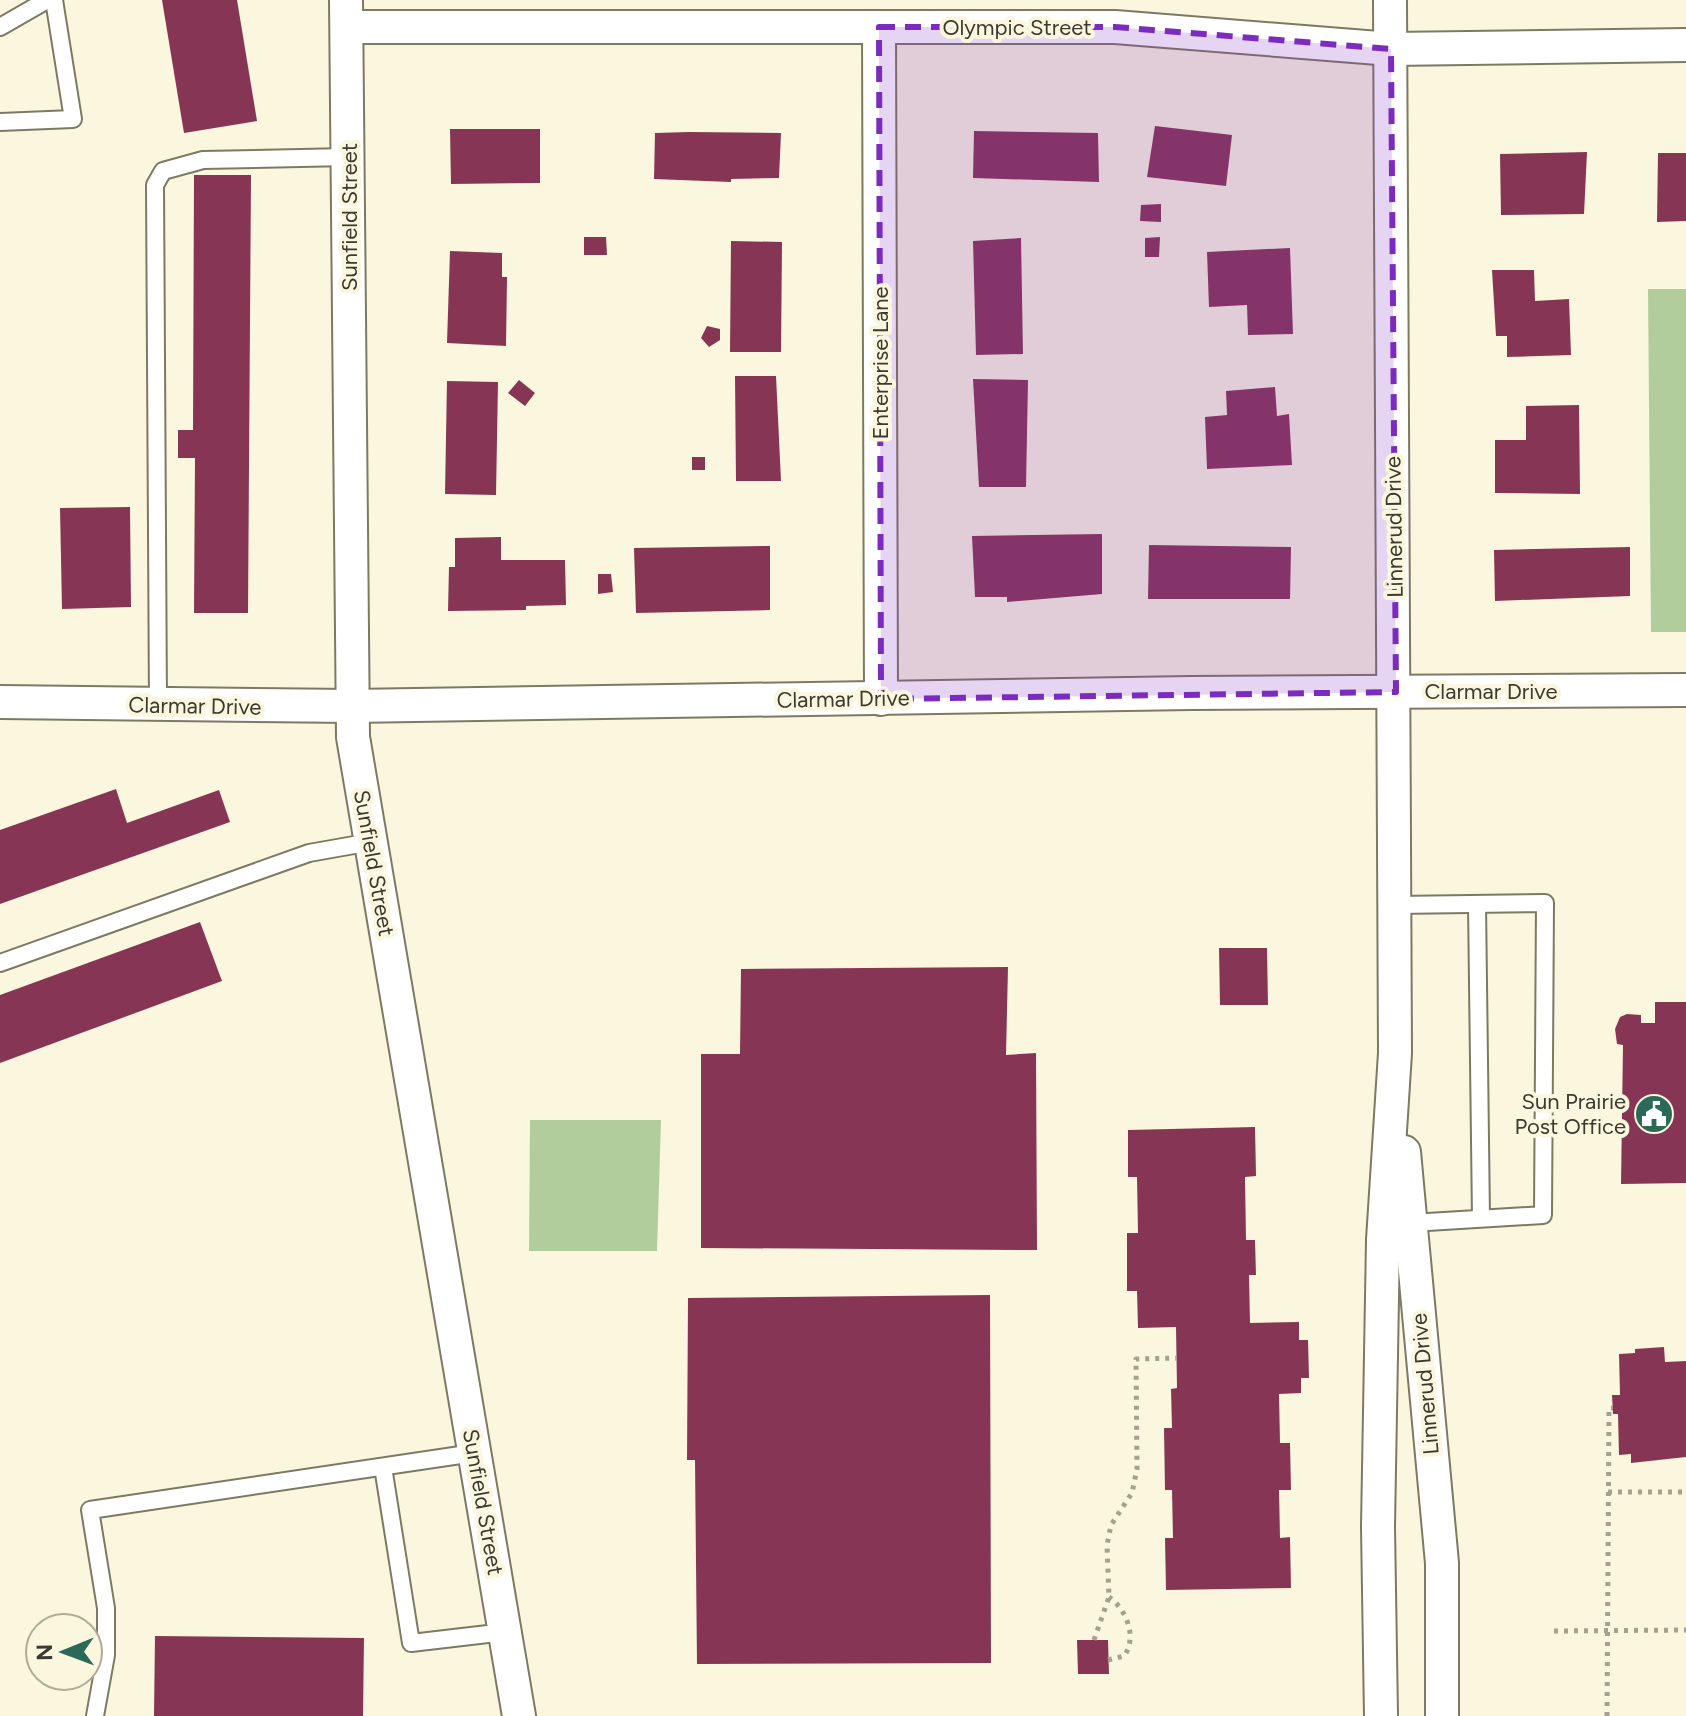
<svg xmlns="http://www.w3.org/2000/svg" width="1686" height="1716" viewBox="0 0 1686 1716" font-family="Figtree,sans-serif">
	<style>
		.green { fill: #b1cd9b }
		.building { fill: #863654 }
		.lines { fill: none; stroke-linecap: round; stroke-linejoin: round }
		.lane-casing { stroke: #7e7964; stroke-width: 20 }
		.street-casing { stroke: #7e7964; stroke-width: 36 }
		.path { stroke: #a5a190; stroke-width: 5; stroke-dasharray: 4 6; stroke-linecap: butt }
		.lane { stroke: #fff; stroke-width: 16 }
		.street { stroke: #fff; stroke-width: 32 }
		.marked { fill: #7b2cbf; fill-opacity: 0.2; stroke: #7b2cbf; stroke-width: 6; stroke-dasharray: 16 10; stroke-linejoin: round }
		.labels { text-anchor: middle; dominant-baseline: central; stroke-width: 8; stroke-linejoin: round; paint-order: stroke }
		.street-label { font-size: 22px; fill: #3c3a30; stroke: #fbf6de }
		.poi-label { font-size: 22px; fill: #3c3a30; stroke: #fbf6de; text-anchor: end }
	</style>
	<rect width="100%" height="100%" fill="#fbf6de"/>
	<g class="green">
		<polygon points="1648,289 1686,289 1686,632 1651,632"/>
		<polygon points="530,1120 661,1120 657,1251 529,1251"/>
	</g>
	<g class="building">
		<polygon points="162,0 237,0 257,121 184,133"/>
		<polygon points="1155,126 1232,135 1226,186 1147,177"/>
		<polygon points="450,129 540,129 540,183 451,184"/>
		<polygon points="974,131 1098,133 1099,182 973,178"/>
		<polygon points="689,132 781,133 779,178 731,179 731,182 654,179 655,133"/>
		<polygon points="1587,152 1584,214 1501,215 1500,154"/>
		<polygon points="1658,153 1686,153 1686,221 1657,222"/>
		<polygon points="194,175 251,175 248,613 194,613 195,458 178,458 178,430 193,430"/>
		<polygon points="1161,204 1161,222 1140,221 1141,205"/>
		<polygon points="584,237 606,237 607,255 584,255"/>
		<polygon points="1160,237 1159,257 1145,257 1145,238"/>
		<polygon points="1021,238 1023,354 976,355 973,241"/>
		<polygon points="731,241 782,242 781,352 730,352"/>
		<polygon points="1290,248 1293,334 1248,335 1247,305 1209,307 1207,252"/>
		<polygon points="450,251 502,253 502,277 507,277 506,346 447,343"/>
		<polygon points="1492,270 1534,270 1535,301 1569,299 1571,355 1507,357 1507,336 1496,336"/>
		<polygon points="707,326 720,329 720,340 709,347 701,338"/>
		<polygon points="735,376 776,376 781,481 736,481"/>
		<polygon points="973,379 1028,380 1026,487 979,487"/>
		<polygon points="519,380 535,393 525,406 508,393"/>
		<polygon points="447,381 498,382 496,495 445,494"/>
		<polygon points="1275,387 1277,416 1289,414 1292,465 1207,469 1205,417 1227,415 1226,391"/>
		<polygon points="1579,405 1580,494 1495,493 1495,440 1526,440 1526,406"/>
		<rect x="692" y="457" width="13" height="13"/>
		<polygon points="130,507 131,607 62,609 60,508"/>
		<polygon points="1102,534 1102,594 1007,602 1007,597 975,597 972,536"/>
		<polygon points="501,537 501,560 565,560 566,605 526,606 526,610 448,611 449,567 455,567 455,538"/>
		<polygon points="1149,545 1291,547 1290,599 1148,599"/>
		<polygon points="770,546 770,610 636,613 634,548"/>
		<polygon points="1630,547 1630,596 1495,601 1494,550"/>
		<polygon points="598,574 611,574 613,592 598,594"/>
		<polygon points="116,789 127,823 219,790 230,822 0,904 0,830"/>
		<polygon points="200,922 222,981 0,1063 0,995"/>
		<polygon points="1219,948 1267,948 1268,1005 1220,1005"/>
		<polygon points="1008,967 1006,1055 1036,1053 1037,1250 701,1248 701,1054 740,1054 741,969"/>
		<polygon points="1655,1002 1686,1002 1686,1183 1621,1184 1623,1045 1617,1044 1615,1029 1620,1017 1627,1014 1641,1015 1641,1023 1655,1023"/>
		<polygon points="1255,1127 1256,1176 1245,1177 1246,1240 1255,1240 1256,1275 1249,1275 1250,1323 1299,1322 1299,1340 1308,1340 1309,1378 1301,1378 1301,1393 1279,1394 1280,1443 1290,1443 1291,1490 1279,1490 1280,1538 1290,1537 1291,1588 1166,1590 1165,1538 1173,1538 1172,1490 1165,1490 1164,1428 1172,1428 1171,1389 1177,1388 1176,1327 1138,1328 1137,1291 1127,1291 1127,1233 1138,1233 1137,1177 1128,1177 1128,1130"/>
		<polygon points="990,1295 991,1663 697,1664 695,1460 687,1460 688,1298"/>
		<polygon points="1664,1347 1665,1362 1686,1361 1686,1457 1631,1463 1631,1454 1619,1455 1618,1414 1613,1414 1612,1395 1620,1395 1619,1354 1635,1353 1635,1349"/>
		<polygon points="155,1636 364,1638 363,1716 154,1716"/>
		<polygon points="1077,1640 1108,1640 1109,1674 1078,1674"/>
	</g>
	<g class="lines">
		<defs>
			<g id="lane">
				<polyline points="0,27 47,0"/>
				<polyline points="0,122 73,119 54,0"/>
				<polyline points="158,705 155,185 163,171 203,160 348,157"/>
				<polyline points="1477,904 1481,1218"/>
				<polyline points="1396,905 1545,903 1543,1215 1411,1223"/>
				<polyline points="0,963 309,853 371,842"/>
				<polyline points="383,1467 411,1643 505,1632"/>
				<polyline points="95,1716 106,1655 106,1608 90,1510 474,1453"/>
			</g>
			<g id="street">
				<polyline points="346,0 353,737 519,1716"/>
				<polyline points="347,27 1115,27 1391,49 1686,45"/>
				<polyline points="879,27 881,699"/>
				<polyline points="0,702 352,706 1191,693 1686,690"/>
				<polyline points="1404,1152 1442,1563 1442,1716"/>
				<polyline points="1381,1716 1378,1527 1383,1240 1395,1053 1390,0"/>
			</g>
		</defs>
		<use href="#lane" class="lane-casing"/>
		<use href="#street" class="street-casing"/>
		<g class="path">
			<polyline points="1608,1492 1686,1492"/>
			<polyline points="1554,1631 1686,1630"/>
			<polyline points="1094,1640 1109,1597 1107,1545 1111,1525 1132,1493 1137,1469 1136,1359 1177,1358"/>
			<path d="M1108,1660L1124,1656C1138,1637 1126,1609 1109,1597"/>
			<polyline points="1607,1716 1609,1408 1613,1408"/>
		</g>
		<use href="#lane" class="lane"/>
		<use href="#street" class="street"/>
	</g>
	<path class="marked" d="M879,27H1115L1391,49L1396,692L881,699Z"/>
	<defs>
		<symbol id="civic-disc" viewBox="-11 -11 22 22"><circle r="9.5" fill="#2b6a58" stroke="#fbf6de"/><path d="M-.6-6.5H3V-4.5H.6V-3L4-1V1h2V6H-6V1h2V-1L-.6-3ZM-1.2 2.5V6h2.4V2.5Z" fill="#fff"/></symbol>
	</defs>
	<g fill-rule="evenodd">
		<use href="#civic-disc" x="1632" y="1092" width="44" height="44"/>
	</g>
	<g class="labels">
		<g class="street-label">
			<text x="1017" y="27">Olympic Street</text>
			<text transform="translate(349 217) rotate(-90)">Sunfield Street</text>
			<text transform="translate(880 363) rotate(-90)">Enterprise Lane</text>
			<text transform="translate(1394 527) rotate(-91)">Linnerud Drive</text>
			<text x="1491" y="691">Clarmar Drive</text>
			<text transform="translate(843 699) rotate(-1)">Clarmar Drive</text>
			<text transform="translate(195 706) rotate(1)">Clarmar Drive</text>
			<text transform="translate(374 863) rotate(80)">Sunfield Street</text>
			<text transform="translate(1425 1384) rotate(-95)">Linnerud Drive</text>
			<text transform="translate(483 1502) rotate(80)">Sunfield Street</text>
		</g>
		<g class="poi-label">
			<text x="1626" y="1101">Sun Prairie<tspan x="1626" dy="25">Post Office</tspan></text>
		</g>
	</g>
	<g transform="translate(64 1652) rotate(269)"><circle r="38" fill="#fbf6de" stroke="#afab98" stroke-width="2"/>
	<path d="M0-6L14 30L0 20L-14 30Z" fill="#2b6a58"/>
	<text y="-12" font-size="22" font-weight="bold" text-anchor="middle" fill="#3c3a30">N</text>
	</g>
</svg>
